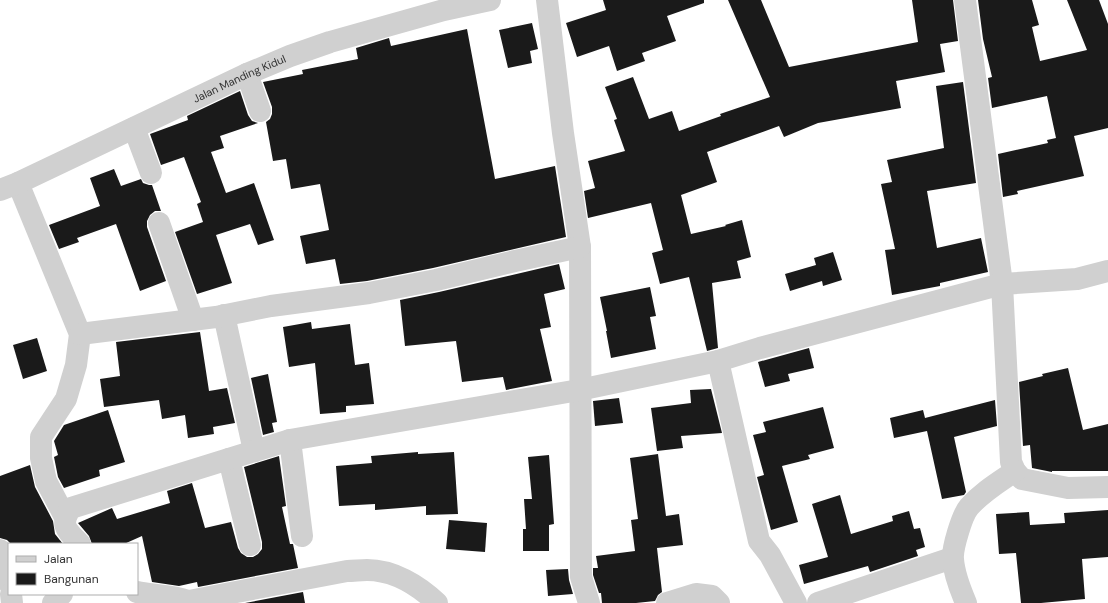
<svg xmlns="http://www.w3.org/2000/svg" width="1108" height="603" viewBox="0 0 1108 603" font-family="'DM Sans',sans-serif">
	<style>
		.building { fill: #1a1a1a }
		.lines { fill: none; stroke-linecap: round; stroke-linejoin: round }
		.minor { stroke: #d0d0d0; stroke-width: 22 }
		.labels { text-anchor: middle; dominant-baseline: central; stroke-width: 4; stroke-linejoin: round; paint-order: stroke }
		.street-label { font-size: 11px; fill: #333; stroke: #fff }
	</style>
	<rect width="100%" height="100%" fill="#fff"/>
	<g class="building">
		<polygon points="603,0 704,0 704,3 667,16 676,41 642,53 645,61 617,71 609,46 577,57 566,23 606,10"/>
		<polygon points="728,0 761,0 789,67 918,42 912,0 953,0 958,41 940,44 945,72 896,81 901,108 818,123 784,137 779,126 707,152 717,182 681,195 691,234 726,226 725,225 742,220 751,257 737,261 741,278 712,283 718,348 707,351 689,277 660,284 652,253 663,250 651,203 588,218 584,191 595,188 588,161 625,151 614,120 617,119 605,87 633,77 649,119 672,111 679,131 721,116 720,114 770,97"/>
		<polygon points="978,0 1032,0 1039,25 1032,27 1040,61 1087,50 1067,0 1099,0 1108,24 1108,128 1074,136 1084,176 1017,191 1018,194 1003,197 998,154 1048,143 1047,140 1056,138 1047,96 992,108 988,78 992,77 983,39"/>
		<polygon points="532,23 538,49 530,51 532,63 508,68 499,30"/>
		<polygon points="467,29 495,179 555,166 566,237 433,268 367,281 340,284 335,259 306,264 300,236 329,230 320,184 291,189 286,159 273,161 266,122 270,119 272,114 272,107 263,82 303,74 302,70 358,59 356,48 389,38 391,46"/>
		<polygon points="963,82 976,183 927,191 937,248 981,238 988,272 940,283 940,286 892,295 885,250 895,249 881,184 892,182 887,160 944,148 936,86"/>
		<polygon points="240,91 248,115 252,121 258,123 220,136 224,148 211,152 226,193 254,183 274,240 258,245 250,224 216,235 232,283 197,294 175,232 203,222 197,204 201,202 184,157 161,165 150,134 188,120 187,116"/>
		<polygon points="114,169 121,186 141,179 143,183 149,185 152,185 161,211 155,211 150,215 147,221 147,227 166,281 140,291 116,224 77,238 79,242 59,249 49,225 100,206 90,178"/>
		<polygon points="833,252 842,280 823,286 822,281 790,291 785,274 816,265 814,258"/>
		<polygon points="559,264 565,289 544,294 551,327 540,329 552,381 506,390 503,377 462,382 456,341 405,346 400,300 439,292"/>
		<polygon points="650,287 656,316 650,317 656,349 611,358 606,331 607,331 600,297"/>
		<polygon points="311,322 312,329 350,324 355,365 369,363 374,404 346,406 346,412 320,414 315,363 289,367 283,327"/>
		<polygon points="200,332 209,391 227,388 235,423 213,427 214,434 188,438 185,415 162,419 159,400 104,407 100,379 120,376 116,342"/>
		<polygon points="37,338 47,371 23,379 13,345"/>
		<polygon points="809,348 814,368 788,374 790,381 765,387 758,362"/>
		<polygon points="1068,368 1083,430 1108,424 1108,471 1052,471 1052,472 1032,468 1030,445 1023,446 1019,382 1043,376 1042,374"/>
		<polygon points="268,374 277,422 272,423 274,432 263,435 251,378"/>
		<polygon points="711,389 722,433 681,436 683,448 657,451 651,408 691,403 690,390"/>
		<polygon points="619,398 623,423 595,426 593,401"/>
		<polygon points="995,400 997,426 954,437 966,492 964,495 942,499 927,431 894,438 890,418 923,410 925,418"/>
		<polygon points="823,407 834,448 808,455 810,459 782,466 798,522 771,530 757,477 764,475 753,435 766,432 763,422"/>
		<polygon points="108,410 125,462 99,470 100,476 64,488 58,477 54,457 58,455 54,441 64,425"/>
		<polygon points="418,452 418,454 454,452 458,514 426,515 426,506 375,510 375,504 339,506 336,466 372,463 371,456"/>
		<polygon points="658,454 666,516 679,514 683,545 657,548 662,592 658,595 655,601 636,603 602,603 601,593 599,593 593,575 593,568 598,568 596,556 635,551 631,520 638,519 630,458"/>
		<polygon points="549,455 554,524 549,525 549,551 523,551 523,529 526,529 524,499 532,499 528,457"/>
		<polygon points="279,456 286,506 282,507 290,544 293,544 298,568 198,587 197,582 179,586 152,582 142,536 124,544 92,544 89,536 78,523 112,508 117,519 170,503 167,491 192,483 205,528 231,522 238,548 241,553 247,557 253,557 258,554 262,549 262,542 244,467"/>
		<polygon points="30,465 35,487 53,521 55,534 63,544 11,544 7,540 0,538 0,476"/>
		<polygon points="840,495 851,534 893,521 892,516 909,511 914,529 920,528 925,547 916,550 918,556 870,572 868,566 804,584 799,565 828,557 812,504"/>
		<polygon points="1108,510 1108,557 1082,559 1085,599 1041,603 1021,603 1016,553 999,554 996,514 1029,512 1030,525 1065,523 1064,513"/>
		<polygon points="449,520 487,523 485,552 446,549"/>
		<polygon points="568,569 569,580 573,594 548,596 546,570"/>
		<polygon points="303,592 305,603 245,603"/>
	</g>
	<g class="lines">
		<g class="minor">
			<polyline points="547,0 563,133 580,247 581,577 589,603"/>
			<polyline points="965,0 1002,284 1011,462 1015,471 1022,479 1068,488 1108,487"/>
			<polyline points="247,74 260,111"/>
			<polyline points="134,128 151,173"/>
			<polyline points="18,183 80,334 76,365 66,399 41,437 41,458 46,481 65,517"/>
			<path id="s1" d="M0,190L18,183L247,74L290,56L330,42L444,10L490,0"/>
			<polyline points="159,223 193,320"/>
			<polyline points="224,315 254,451"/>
			<polyline points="80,334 216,317 271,306 369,293 436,280 515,261 580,247"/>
			<polyline points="718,361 759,541 770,555 796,603"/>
			<polyline points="290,440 302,536"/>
			<polyline points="229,459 250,545"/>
			<path d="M80,544C67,530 59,526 71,508L290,440L579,390L718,361L760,348L1002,284L1077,279L1108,271"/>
			<polyline points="0,550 6,563 9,583"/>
			<path d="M137,592C149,595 183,596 191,603"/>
			<polyline points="11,594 12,603"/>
			<path d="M189,601L347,571C354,571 360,570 367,570C393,570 418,585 437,603"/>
			<polyline points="53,603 62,594"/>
			<polyline points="667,603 696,594 712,596 719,603"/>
			<polyline points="818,603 952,558"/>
			<path d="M966,603C960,589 954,574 953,559C952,549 962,515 969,507C982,492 999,482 1015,471"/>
		</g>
	</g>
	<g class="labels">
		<g class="street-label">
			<text stroke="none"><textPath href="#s1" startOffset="264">Jalan Manding Kidul</textPath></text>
		</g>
	</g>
	<rect x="8" y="543" width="130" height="52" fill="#ffffff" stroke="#adadad"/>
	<rect x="16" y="556" width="20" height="6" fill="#d0d0d0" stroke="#adadad"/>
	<text x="44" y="563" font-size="12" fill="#333333">Jalan</text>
	<rect x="16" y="573" width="20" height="12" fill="#1a1a1a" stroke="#adadad"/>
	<text x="44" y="583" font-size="12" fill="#333333">Bangunan</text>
</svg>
